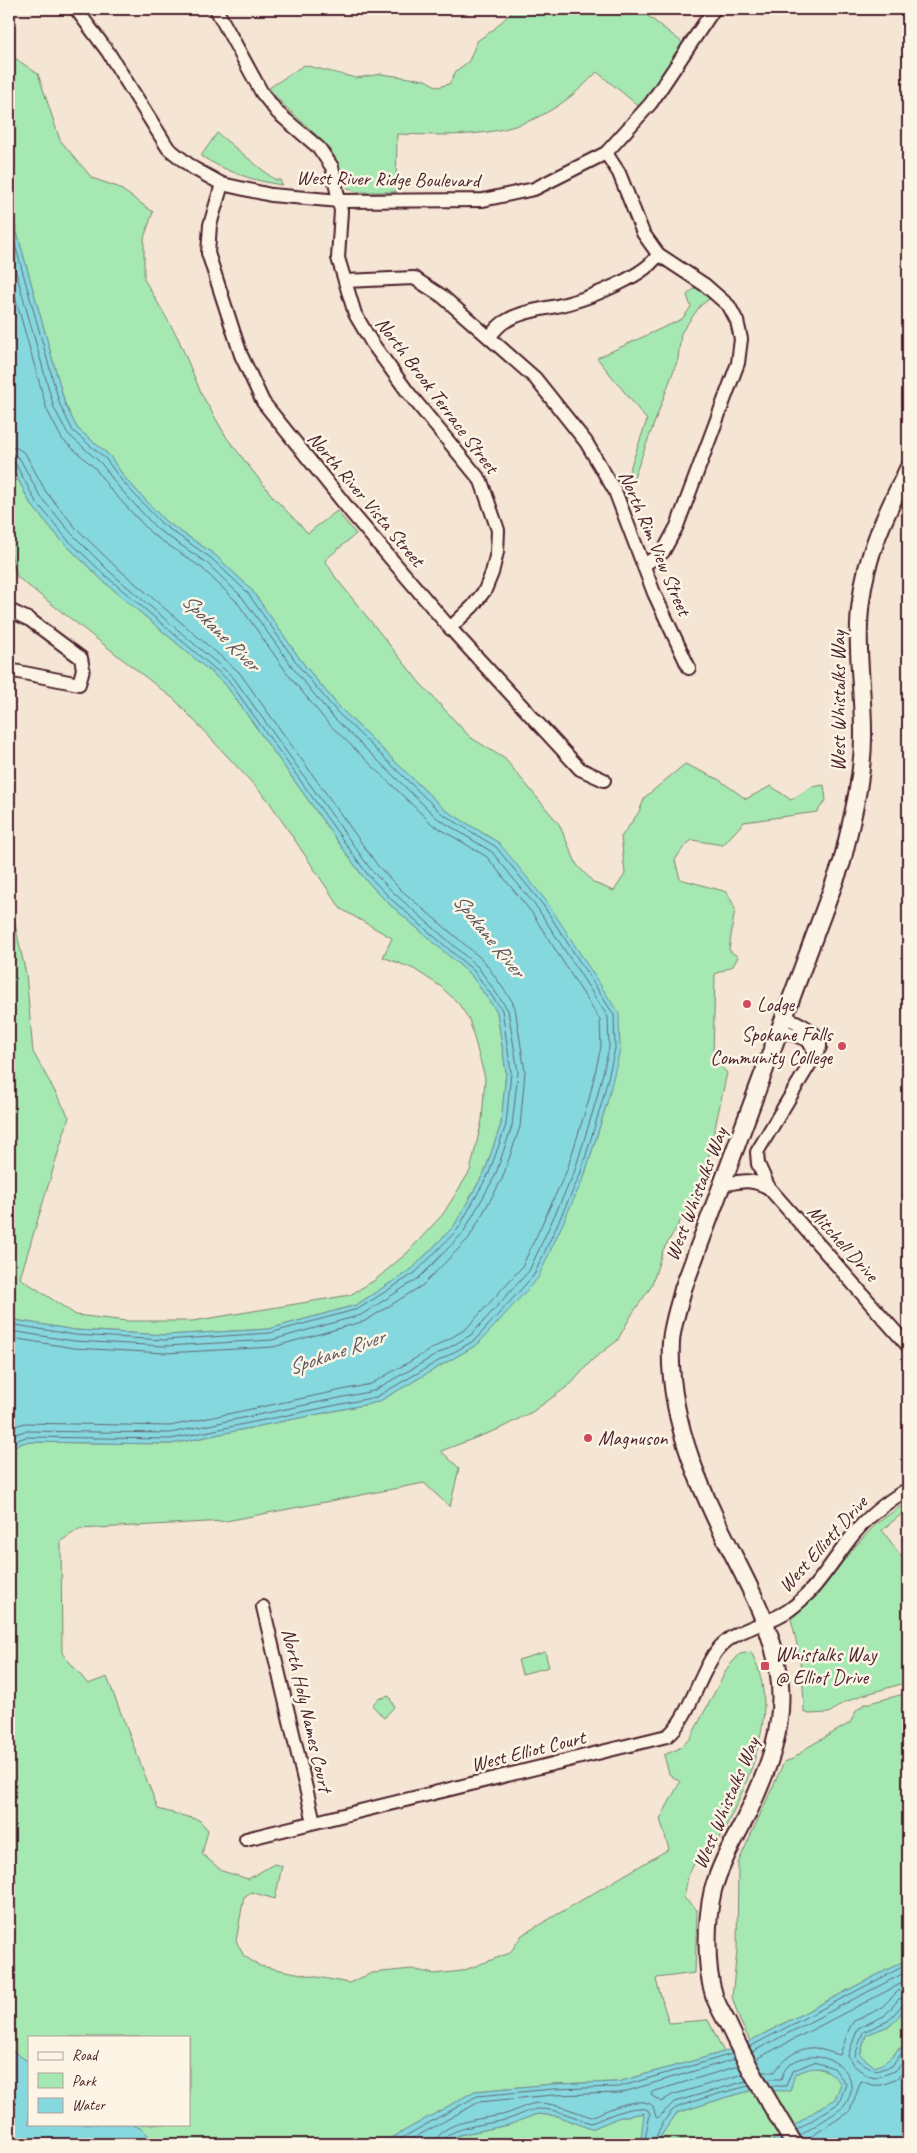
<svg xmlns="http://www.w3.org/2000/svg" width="917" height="2153" viewBox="0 0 917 2153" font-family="Caveat,sans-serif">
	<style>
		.green { fill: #a6e8b2; stroke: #78846e }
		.water { fill: #86d8df; stroke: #6e8e97 }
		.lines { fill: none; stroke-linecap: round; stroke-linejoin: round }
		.shore { stroke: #626973; stroke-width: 1 }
		.minor-casing { stroke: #4a1f2b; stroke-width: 16 }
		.major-casing { stroke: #4a1f2b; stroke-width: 20 }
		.minor { stroke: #fcf5e5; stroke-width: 12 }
		.major { stroke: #fcf5e5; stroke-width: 16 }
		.poi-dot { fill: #d1495b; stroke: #fcf5e5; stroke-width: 2 }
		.labels { text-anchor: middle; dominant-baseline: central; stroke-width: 5; stroke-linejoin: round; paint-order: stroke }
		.street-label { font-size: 20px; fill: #4a1f2b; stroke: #fcf5e5 }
		.poi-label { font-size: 20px; fill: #4a1f2b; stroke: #fcf5e5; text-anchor: start }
		.water-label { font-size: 21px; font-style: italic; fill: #5c5661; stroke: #fcf5e5 }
	</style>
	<rect width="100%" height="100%" fill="#f5e5d4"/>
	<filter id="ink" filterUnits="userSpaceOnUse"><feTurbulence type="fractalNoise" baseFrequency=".02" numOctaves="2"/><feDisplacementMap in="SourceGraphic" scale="10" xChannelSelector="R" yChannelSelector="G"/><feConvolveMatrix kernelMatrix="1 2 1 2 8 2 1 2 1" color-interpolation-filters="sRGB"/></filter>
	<g filter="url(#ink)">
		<g class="green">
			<path d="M515,9H639L683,43L640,107L597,72C536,137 481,137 397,134L396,192H357L349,189C341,180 340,164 333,154C314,128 287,113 269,88L304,65L356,78L381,74L425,80L438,87L449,84L456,71L469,61L477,41L493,30Z"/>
			<path d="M9,54L38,74L60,140L92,178L118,187L153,212L144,238V279L178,338L202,395L227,438L273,497L308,533L337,511L356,534L325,560L336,578L420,683L470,737L505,759L559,824L577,865L594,883L614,891L625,874L621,837L639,812L645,797L685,764L718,779L746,799L771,786L791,800L811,787L824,785L826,800L817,812L744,822L723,845L692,840L683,848L675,860L680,879L727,892L735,908L729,950L738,957L733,966L715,974L713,1058L727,1073L705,1173L699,1190L663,1250L651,1287L632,1314L617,1341L592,1360L571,1384L532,1412L499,1429L441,1451L459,1468L450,1507L424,1483L226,1521L79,1529L61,1541L62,1653L88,1684L107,1677L158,1809L199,1820L208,1830L202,1854L222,1871L248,1879L274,1864L282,1866L275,1899L251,1892L244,1897L236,1941L244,1956L260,1966L349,1983L372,1973L412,1969L434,1974L462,1971L510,1953L522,1935L669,1849L660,1819L680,1782L669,1774L664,1755L678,1749L690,1739L728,1667L740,1654L751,1652C785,1715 744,1790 716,1846L700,1852L688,1876L684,1898L697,1910L695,1973L657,1978L656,1980L669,2023L708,2020L724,2052L618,2082L553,2084L475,2091L390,2139L384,2144H157L142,2129L131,2124H189V2037H29V2062L9,2049V1448L26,1442L171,1444L378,1402L478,1344L584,1177L607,1103L499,843L445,810L340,708L305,666L251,589L214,554L165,521L125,478L109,455L77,428L65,404L9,204Z"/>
			<path d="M217,133L270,176L276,180H280L282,185C253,181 225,171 201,156Z"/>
			<polygon points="697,286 712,297 700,306 681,333 678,359 626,499 623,489 647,420 597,358 682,319 691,307 687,295"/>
			<polygon points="9,461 30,503 62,541 102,580 225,684 364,878 387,902 471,975 497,1012 506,1072 501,1124 485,1171 454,1226 412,1269 356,1305 269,1329 165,1335 75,1330 15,1320 9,1323 9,898 26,974 33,1052 69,1117 20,1278 76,1315 127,1321 193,1321 350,1295 375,1280 407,1253 443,1214 470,1171 482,1120 485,1078 469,1019 458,1003 440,986 414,969 383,957 392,938 341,909 268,800 175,700 17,577 9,547"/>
			<path d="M908,1501V1509L882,1530L904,1560H908V1682L860,1696L843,1703L829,1713L809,1714L804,1712C804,1680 799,1650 791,1619L817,1596L851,1551L877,1523Z"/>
			<polygon points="545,1652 549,1667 522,1674 518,1660"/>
			<polygon points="908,1693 908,1959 750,2041 740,2021 732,1997 737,1951 738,1863 784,1762 793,1759 808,1747 850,1723 856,1711 865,1704"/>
			<polygon points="389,1696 394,1707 384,1718 372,1705 378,1699"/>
			<polygon points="908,2005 908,2044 897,2050 889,2062 875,2067 860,2056 866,2035 891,2025"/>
			<polygon points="813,2067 831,2072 841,2084 835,2099 817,2110 768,2144 659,2144 662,2134 677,2113 727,2097 754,2090"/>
			<polygon points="645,2113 641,2140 638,2144 444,2144 459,2135 508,2125 537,2114 558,2116 591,2129 620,2117"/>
		</g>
		<g class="water">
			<polygon points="9,204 65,404 77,428 109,455 125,478 165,521 214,554 251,589 305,666 340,708 445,810 499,843 547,902 619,1014 620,1050 607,1103 584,1177 538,1278 478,1344 378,1402 171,1444 26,1442 9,1448 9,1323 14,1320 75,1330 165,1335 269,1329 356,1305 412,1269 454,1226 485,1171 501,1124 506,1072 497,1012 471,975 387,902 364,878 225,684 102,580 62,541 30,503 9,461"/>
			<path d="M908,1959V2005L891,2025L866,2035L860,2055L875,2067C893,2060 893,2052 908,2044V2135L899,2144H768L817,2110L835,2099L841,2084C826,2065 817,2065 795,2074L790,2091L754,2090L727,2097L677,2113L662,2134L659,2144H638L641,2140L644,2113L620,2117L591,2129L558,2116L537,2114L508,2125L459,2135L444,2144H384L390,2139L475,2091L553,2084L618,2082L724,2052L750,2041Z"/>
			<polygon points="9,2049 29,2062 29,2124 131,2124 142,2129 157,2144 9,2144"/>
		</g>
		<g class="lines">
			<g class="shore">
				<polyline points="9,223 60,405 73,431 105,458 122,481 162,524 211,558 247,592 301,669 337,712 441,813 496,847 543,905 614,1015 615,1049 602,1102 580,1175 534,1275 475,1340 376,1397 171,1439 26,1437 9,1443"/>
				<polyline points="9,247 54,408 68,434 101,463 117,485 157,529 207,563 242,597 296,672 332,716 437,818 492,852 538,909 608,1017 609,1048 596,1101 574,1173 529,1271 471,1335 373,1391 170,1433 25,1431 9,1436"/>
				<polyline points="9,275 47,410 62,439 95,468 111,490 152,534 202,568 237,602 290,677 327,722 432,824 487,857 532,913 600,1020 601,1047 589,1099 567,1170 522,1267 466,1329 371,1384 170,1426 25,1423 9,1428"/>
				<polyline points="9,447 17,448 25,453 46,492 76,528 115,566 239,672 378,866 400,889 484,961 512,1001 515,1008 525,1072 520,1127 502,1179 469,1238 423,1285 365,1321 273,1347 165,1353 74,1348 18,1339 9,1341"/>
				<polyline points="9,454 15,455 20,459 40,496 71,533 110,572 233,677 372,871 395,894 478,967 508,1010 518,1072 512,1126 495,1176 463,1233 419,1278 361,1315 272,1340 165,1346 74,1341 17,1332 9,1333"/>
				<polyline points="9,461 15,463 35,500 66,538 106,576 229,681 368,875 391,899 474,971 502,1010 511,1072 506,1125 489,1173 458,1229 415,1273 358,1309 270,1333 165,1340 75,1335 16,1325 9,1327"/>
				<polyline points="908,1996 899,1999 884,2016 858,2028 848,2055 853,2065 868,2076 875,2078 895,2071 908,2057"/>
				<polyline points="908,2003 903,2004 888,2021 863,2032 855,2056 857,2060 876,2071 892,2066 901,2054 908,2049"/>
				<polyline points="749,2047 908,1964"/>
				<polyline points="752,2052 908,1971"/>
				<polyline points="756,2059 908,1980"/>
				<polyline points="738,2066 652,2092 651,2095 661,2102 672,2095 743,2074"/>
				<path d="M763,2072H775C782,2059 800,2046 816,2048C824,2050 832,2053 840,2055L849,2029L854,2021L880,2009L898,1991L908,1989"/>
				<path d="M767,2079H781C783,2075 784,2069 788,2066C815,2042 869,2068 845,2105C842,2110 807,2130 800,2136"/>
				<polyline points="771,2086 786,2086 792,2071 814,2062 834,2068 846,2084 839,2103 797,2130"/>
				<path d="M803,2142L850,2111L861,2081C864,2082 868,2084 872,2085C886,2087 901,2077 908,2067"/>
				<polyline points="391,2144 477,2096 553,2089 619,2087 732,2054"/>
				<polyline points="403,2144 479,2102 553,2095 620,2093 735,2059"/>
				<path d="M436,2144C437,2120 488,2119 506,2114C516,2111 528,2103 539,2103C558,2104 573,2111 591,2117C606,2111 639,2094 653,2106L656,2117L658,2118L674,2102L746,2081"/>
				<path d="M442,2144C444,2126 494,2124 509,2119C518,2116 529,2110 538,2109C558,2109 573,2117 591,2123C605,2118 633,2103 648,2110L650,2114L644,2144"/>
				<path d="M655,2144C656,2132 665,2118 673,2110C682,2103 736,2089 749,2086"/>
			</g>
			<defs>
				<g id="minor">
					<polyline points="76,9 108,52 168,148 193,168 222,184 271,195 340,201 483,200 534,189 606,153 651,103 714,9"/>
					<polyline points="216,9 262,93 278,113 319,148 332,167 341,211 338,258 355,314 372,343 407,391 481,481 498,530 497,552 492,573 485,590 473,606 450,628"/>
					<polyline points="606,153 619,173 643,233 658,254 705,285 729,306 737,321 741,339 738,363 677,526 663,552 644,565"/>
					<polyline points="222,184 210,225 208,253 241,355 263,402 351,512 450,628 580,769 604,780"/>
					<polyline points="345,281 414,278 442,296 535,378 586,442 615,491 654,593 689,668"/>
					<path d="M489,337C494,332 499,324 506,321C524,310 548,309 569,303C591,297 648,275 658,254"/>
					<polyline points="9,610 30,620 81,658 83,669 79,684 9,670"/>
					<path d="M785,1017C799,1023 810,1028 820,1040V1047L757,1152L758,1164L769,1188L908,1346"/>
					<polyline points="781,1030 808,1040 813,1049 813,1058"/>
					<path d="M722,1185C741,1181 751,1178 769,1188"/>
					<polyline points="263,1607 314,1822"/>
					<path d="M246,1839L667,1736C689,1720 700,1670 719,1648C736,1628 768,1625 789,1610C817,1590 832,1561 853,1535C868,1516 888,1501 908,1489"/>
				</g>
				<path id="major" d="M794,2144C771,2105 747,2066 728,2024C723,2015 717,2005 714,1995C705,1967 706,1919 713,1890C720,1864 735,1839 747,1815C768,1770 786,1726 779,1675C774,1638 758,1604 742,1572C706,1501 667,1424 671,1342C672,1325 679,1306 683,1289L842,862C852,819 864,775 863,731C863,688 855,644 861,601C866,554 887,512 908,469"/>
			</defs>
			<use href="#minor" class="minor-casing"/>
			<use href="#major" class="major-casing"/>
			<use href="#minor" class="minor"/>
			<use href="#major" class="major"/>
		</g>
	</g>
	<g class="poi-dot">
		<circle cx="747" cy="1004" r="5"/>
		<circle cx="842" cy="1046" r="5"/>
		<circle cx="588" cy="1438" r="5"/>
		<rect x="760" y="1661" width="10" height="10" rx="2.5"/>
	</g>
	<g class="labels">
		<g class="street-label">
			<text transform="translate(388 179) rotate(1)">West River Ridge Boulevard</text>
			<text transform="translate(437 395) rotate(53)">North Brook Terrace Street</text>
			<text transform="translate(366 499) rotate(50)">North River Vista Street</text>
			<text transform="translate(655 543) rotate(67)">North Rim View Street</text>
			<text transform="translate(838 701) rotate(-90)">West Whistalks Way</text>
			<text transform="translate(696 1194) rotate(-69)">West Whistalks Way</text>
			<text transform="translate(843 1243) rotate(48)">Mitchell Drive</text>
			<text transform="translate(823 1544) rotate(-48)">West Elliott Drive</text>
			<text transform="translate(307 1710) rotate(77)">North Holy Names Court</text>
			<text transform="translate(528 1751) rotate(-14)">West Elliot Court</text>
			<text transform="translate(726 1803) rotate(-67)">West Whistalks Way</text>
		</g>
		<g class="poi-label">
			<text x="757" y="1004">Lodge</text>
			<text x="832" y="1034" text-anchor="end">Spokane Falls<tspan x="832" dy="23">Community College</tspan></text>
			<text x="598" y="1438">Magnuson</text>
			<text x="775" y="1654">Whistalks Way<tspan x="775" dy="23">@ Elliot Drive</tspan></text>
		</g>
		<g class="water-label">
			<text transform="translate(221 632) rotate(45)">Spokane River</text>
			<text transform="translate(489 935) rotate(51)">Spokane River</text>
			<text transform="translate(336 1352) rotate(-19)">Spokane River</text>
		</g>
	</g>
	<rect width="917" height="2153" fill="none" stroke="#fcf5e5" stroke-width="30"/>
	<rect x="15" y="15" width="887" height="2123" fill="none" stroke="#4a1f2b" stroke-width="2" filter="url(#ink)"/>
	<rect x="28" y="2036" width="162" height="90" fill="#fcf5e5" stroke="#b59f9b"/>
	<rect x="38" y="2052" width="25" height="8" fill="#fcf5e5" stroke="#b59f9b"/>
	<text x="72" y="2060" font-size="15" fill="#4a1f2b">Road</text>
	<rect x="38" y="2073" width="25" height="15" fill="#a6e8b2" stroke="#b59f9b"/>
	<text x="72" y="2086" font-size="15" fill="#4a1f2b">Park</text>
	<rect x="38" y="2098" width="25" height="15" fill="#86d8df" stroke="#b59f9b"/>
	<text x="72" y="2110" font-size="15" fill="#4a1f2b">Water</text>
</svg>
